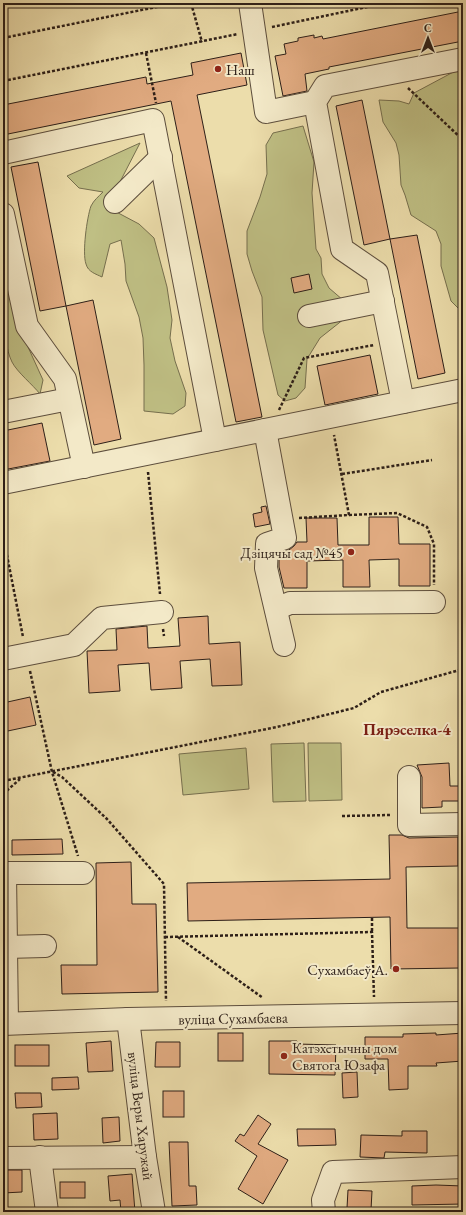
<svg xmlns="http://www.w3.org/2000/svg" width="466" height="1215" viewBox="0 0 466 1215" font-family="'EB Garamond',serif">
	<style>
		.green { fill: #bfbf84; stroke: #766f4e }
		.building { fill: #e1ab81; stroke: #2d1f18 }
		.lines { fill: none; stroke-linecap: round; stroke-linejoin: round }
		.minor-casing { stroke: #5d4e3d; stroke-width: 24 }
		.path { stroke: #2d1f18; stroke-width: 2.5; stroke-dasharray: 3 2; stroke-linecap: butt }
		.minor { stroke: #f3e9c8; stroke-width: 22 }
		.poi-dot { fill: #8f2418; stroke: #f3e9c8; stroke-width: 1.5 }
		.labels { text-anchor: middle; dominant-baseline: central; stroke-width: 4; stroke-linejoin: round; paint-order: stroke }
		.poi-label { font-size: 15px; fill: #2d1f18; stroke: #f3e9c8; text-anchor: start }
		.street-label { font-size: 15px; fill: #2d1f18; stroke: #f3e9c8 }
		.neighbourhood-label { font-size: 16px; font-weight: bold; fill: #7a1f14; stroke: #f3e9c8 }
	</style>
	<rect width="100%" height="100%" fill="#ecddab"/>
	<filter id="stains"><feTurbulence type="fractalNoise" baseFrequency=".005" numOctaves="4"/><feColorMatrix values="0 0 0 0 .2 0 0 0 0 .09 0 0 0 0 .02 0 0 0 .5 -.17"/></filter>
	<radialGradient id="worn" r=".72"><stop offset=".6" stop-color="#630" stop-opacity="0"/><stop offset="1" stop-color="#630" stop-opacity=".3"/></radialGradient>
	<g class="green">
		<polygon points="459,69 463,71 463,328 459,321 459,309 451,301 441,266 441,244 436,231 411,215 405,195 401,185 399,155 396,143 383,122 379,100 399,101 409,104 414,93"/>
		<polygon points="303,126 314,162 312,193 316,249 321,258 322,274 329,288 343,300 344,319 320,338 307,359 305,388 296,398 285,401 278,395 263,330 262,297 252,271 247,254 247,231 260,197 267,174 266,145 273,133"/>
		<path d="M140,143L107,207L139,224L154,238L167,287L172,320L170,338L175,361L186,393L185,406L173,414L144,411V365L143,338L139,317L126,281L125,264L121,240L110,244L102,277C96,274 88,272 86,264C82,253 87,217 91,206C94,200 98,197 103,192L79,188L67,176Z"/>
		<path d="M3,247L23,336L43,380L40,394C33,385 17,372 12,362C0,338 3,276 3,247Z"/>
		<polygon points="304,743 306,801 273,802 271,744"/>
		<polygon points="308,743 341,743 342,800 309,801"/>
		<polygon points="246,748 249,789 183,795 179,754"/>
	</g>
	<g class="building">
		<polygon points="463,11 463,41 329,67 329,69 305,74 307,91 283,96 275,56 286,54 284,44 298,41 298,38 314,35 314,38 322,36 323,39"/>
		<polygon points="241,53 247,85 197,95 262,417 236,422 171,101 3,135 3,105 146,77 147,84 193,75 191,63"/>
		<polygon points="362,100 390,239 364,245 336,106"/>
		<polygon points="38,162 66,306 40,311 11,167"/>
		<polygon points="417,235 445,373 418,379 390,239"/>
		<polygon points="309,274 312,289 294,293 291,278"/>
		<polygon points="93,300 121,439 94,445 66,306"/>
		<polygon points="370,355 378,394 325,405 317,366"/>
		<polygon points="42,423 50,461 3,470 3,431"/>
		<polygon points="266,506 270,524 255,527 253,514 262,512 261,507"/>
		<polygon points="369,517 398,517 399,544 430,544 430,586 399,586 399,559 369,560 370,587 343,587 343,560 307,561 307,588 284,588 279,567 279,553 289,550 294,546 297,542 307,542 306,518 337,518 338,545 369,545"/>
		<polygon points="208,616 209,644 240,642 242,685 212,686 210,659 180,661 182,688 151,690 149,663 118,665 120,691 89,693 87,651 117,650 116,629 147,626 148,648 180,646 178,618"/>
		<polygon points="30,697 36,725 3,732 3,703"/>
		<polygon points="449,763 450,786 459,786 459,801 442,801 442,807 422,808 422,777 417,765"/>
		<polygon points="389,835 402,835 409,838 458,837 458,866 406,867 407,928 459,928 460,968 391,969 390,917 188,921 187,883 390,879"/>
		<polygon points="62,839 63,854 12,855 12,840"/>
		<polygon points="131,862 132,904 156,904 158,992 62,994 61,965 97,965 96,863"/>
		<rect x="218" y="1033" width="25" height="28"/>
		<polygon points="436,1033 436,1035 463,1033 463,1061 436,1063 437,1066 408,1066 408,1089 389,1090 388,1059 365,1059 365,1037 403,1037 403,1034"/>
		<polygon points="111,1041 113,1071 88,1072 86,1043"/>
		<polygon points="269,1041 297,1041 297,1044 336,1045 335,1075 269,1074"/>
		<polygon points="156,1042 180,1042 180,1067 155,1067"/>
		<rect x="15" y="1045" width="34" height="21"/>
		<polygon points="357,1072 358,1097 343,1098 342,1073"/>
		<polygon points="78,1077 79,1089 52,1090 52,1078"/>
		<rect x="163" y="1091" width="21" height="26"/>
		<polygon points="15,1093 41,1093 42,1107 16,1108"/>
		<polygon points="57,1113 58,1139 34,1140 33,1114"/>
		<polygon points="258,1115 271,1124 258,1144 288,1160 263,1204 238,1189 257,1156 235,1141 240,1134 244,1136"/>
		<polygon points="119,1117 120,1141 103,1143 102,1118"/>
		<polygon points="297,1129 335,1129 336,1145 298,1146"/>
		<polygon points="402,1131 427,1131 427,1153 385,1152 384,1158 360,1157 361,1135 402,1136"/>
		<polygon points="169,1142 188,1142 189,1186 196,1186 197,1205 172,1206"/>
		<polygon points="3,1170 22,1170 22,1192 3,1193"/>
		<polygon points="132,1174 135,1212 121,1212 120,1200 110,1201 108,1176"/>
		<rect x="60" y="1182" width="25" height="16"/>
		<polygon points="436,1185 463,1186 463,1204 412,1205 412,1186"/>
		<polygon points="348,1190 372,1191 371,1210 347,1208"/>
	</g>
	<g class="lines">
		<defs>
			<g id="minor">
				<polyline points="250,3 266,112 315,102"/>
				<polyline points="3,153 153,120 215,440"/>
				<polyline points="115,202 161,157"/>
				<polyline points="3,214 27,326 65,379 84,467"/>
				<polyline points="309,316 383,301"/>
				<polyline points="403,402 377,273 342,249 315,102 325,86 463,59"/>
				<polyline points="3,412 69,399"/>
				<polyline points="265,430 285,538 267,544 266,568 284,645"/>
				<polyline points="3,483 463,390"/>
				<polyline points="276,609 290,603 434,602"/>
				<polyline points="3,659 74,645 102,618 162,612"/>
				<polyline points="409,777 409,825 463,824"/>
				<polyline points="5,947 45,946"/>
				<polyline points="128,1019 145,1157 154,1212"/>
				<polyline points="7,1023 5,873 83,873"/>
				<polyline points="3,1024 128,1019 463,1013"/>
				<polyline points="40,1157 47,1212"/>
				<polyline points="3,1158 145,1157"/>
				<polyline points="324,1212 323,1200 333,1172 463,1167"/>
			</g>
		</defs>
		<use href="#minor" class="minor-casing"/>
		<g class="path">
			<polyline points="191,3 202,42"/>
			<polyline points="272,27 386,3"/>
			<polyline points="3,38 176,3"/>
			<polyline points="146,53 156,103"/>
			<polyline points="3,81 238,34"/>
			<polyline points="408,88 463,140"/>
			<polyline points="279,410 304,358 374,345"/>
			<polyline points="148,472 160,594"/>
			<polyline points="342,474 432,460"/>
			<polyline points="349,515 397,513 427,527 434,544 434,585"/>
			<polyline points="299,518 349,515 334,435"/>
			<polyline points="3,535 23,637"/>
			<polyline points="163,629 164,636"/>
			<polyline points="30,671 52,772 78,856"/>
			<polyline points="53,772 62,777 107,819 164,884 166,1001"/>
			<polyline points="3,781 277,727 354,708 381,692 463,669"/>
			<polyline points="3,794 20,779"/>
			<polyline points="342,816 391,815"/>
			<polyline points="372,918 372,932"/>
			<polyline points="165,937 372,932 374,997"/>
			<polyline points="178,937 263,998"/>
		</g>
		<use href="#minor" class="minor"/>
	</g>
	<g class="poi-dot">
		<circle cx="218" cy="69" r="4"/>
		<circle cx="351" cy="552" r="4"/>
		<circle cx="396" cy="969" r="4"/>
		<circle cx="284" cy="1056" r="4"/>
	</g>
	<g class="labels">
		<g class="poi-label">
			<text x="226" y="69">Наш</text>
			<text x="343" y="552" text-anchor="end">Дзіцячы сад №45</text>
			<text x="388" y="969" text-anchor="end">Сухамбаеў А.</text>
			<text x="292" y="1047">Катэхетычны дом<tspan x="292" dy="17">Святога Юзафа</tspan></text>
		</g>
		<g class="street-label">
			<text transform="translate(233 1018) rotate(-1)">вуліца Сухамбаева</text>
			<text transform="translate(141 1116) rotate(83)">вуліца Веры Харужай</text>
		</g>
		<g class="neighbourhood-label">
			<text x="407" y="729">Пярэселка-4</text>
		</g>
	</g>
	<rect width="466" height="1215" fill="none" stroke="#ecddab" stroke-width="16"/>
	<rect x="4" y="4" width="458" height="1207" fill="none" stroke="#2d1f18" stroke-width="2"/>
	<rect x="8" y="8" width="450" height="1199" fill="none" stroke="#2d1f18"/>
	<g transform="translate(428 38)" stroke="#f3e9c8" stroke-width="3" paint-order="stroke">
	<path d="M0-3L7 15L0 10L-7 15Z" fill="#2d1f18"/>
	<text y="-6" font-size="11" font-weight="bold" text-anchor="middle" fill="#2d1f18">С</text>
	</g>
	<rect width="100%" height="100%" filter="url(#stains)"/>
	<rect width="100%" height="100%" fill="url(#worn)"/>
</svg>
